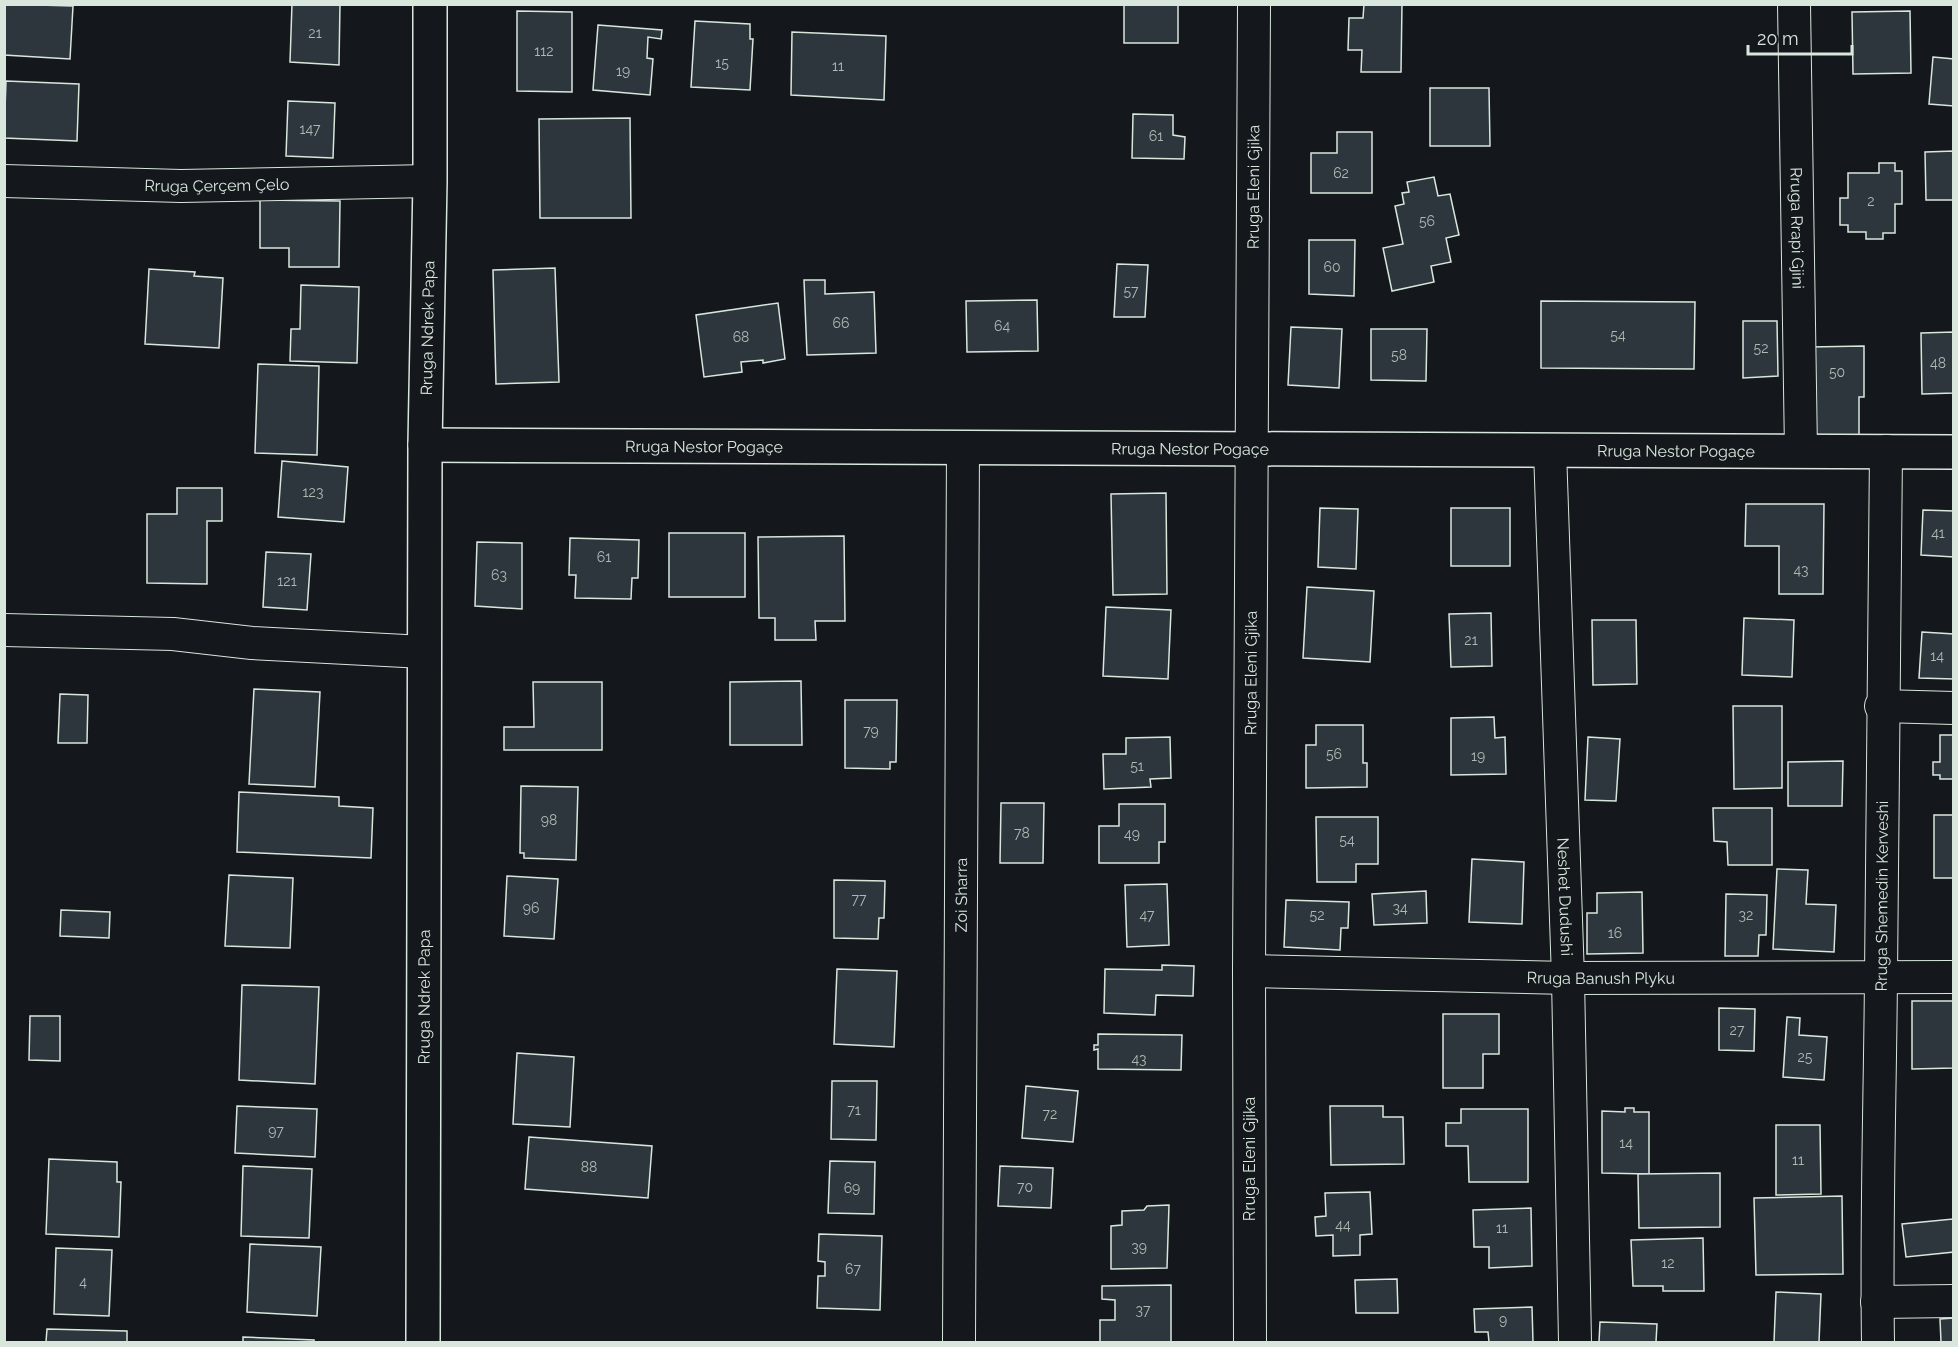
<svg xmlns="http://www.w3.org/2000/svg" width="1958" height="1347" viewBox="0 0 1958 1347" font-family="Raleway,sans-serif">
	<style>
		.building { fill: #2c363c; stroke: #d8e6dc; stroke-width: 1.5 }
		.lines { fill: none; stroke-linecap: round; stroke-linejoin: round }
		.minor-casing { stroke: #d8e6dc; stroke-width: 34 }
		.tertiary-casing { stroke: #d8e6dc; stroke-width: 36 }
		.minor { stroke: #14181c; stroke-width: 32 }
		.tertiary { stroke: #14181c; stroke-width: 33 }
		.labels { text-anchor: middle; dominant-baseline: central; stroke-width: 4.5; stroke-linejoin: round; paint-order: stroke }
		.number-label { font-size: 14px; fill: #adbab4 }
		.street-label { font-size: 16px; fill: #d8e6dc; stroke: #14181c }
	</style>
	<rect width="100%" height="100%" fill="#14181c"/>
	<g class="building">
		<polygon points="4,4 73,6 70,59 4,55"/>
		<polygon points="292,4 340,4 339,65 290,62"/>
		<rect x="1124" y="4" width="54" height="39"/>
		<polygon points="1364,4 1402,4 1401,72 1361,72 1362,50 1348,50 1349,18 1363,18"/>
		<polygon points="517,11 572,12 572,92 517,91"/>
		<polygon points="1910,11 1911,73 1853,74 1852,12"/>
		<polygon points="695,21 750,24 750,39 753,39 750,90 691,87"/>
		<polygon points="598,25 662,30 661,39 648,37 647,58 653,59 650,95 593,90"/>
		<polygon points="792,32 886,36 884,100 791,95"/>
		<polygon points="1933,57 1954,59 1954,106 1929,104"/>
		<polygon points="6,81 79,84 77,141 4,138"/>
		<polygon points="1430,88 1489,88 1490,146 1430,146"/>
		<polygon points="288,101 335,103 333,158 286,156"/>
		<polygon points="1133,114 1173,115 1173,135 1185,137 1184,159 1132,158"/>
		<polygon points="630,118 631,218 540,218 539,119"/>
		<polygon points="1337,132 1372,132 1372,193 1311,193 1311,153 1337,153"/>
		<polygon points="1954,151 1954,200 1926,200 1925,152"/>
		<polygon points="1879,163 1895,163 1895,171 1902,171 1902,204 1895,204 1895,233 1883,233 1883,239 1866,239 1866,232 1848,232 1848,225 1840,225 1840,198 1848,198 1848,173 1879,173"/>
		<polygon points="1434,177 1438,196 1450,194 1459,235 1446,238 1451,262 1431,266 1434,282 1392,291 1383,248 1403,244 1395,206 1404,204 1402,193 1409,192 1407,182"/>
		<polygon points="260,200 340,201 339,267 289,267 289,248 260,248"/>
		<polygon points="1309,240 1355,240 1354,296 1309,294"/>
		<polygon points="1117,264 1148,265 1145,317 1114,317"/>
		<polygon points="555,268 559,382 496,384 493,270"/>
		<polygon points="149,269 195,272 194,276 223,278 219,348 145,344"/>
		<polygon points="804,280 825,280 825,294 874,292 876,353 807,355"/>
		<polygon points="301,285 359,287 357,363 290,361 291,329 300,329"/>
		<polygon points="1037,300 1038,351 967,352 966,301"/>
		<polygon points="1541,301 1695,302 1694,369 1541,368"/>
		<polygon points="778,303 785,359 763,363 763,360 741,362 742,372 704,377 696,315"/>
		<polygon points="1743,321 1777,321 1778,376 1743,378"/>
		<polygon points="1291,327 1342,329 1339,388 1288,385"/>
		<polygon points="1371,329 1427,329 1426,381 1371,380"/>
		<polygon points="1954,332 1954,393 1922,394 1921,333"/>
		<polygon points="1864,346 1864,397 1859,397 1859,435 1811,436 1810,347"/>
		<polygon points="258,364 319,366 317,455 255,453"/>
		<polygon points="282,461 348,467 344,522 278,517"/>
		<polygon points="177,488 222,488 222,521 207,521 207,584 147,583 147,514 177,514"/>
		<polygon points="1166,493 1167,594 1113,595 1111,494"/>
		<polygon points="1746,504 1824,504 1823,594 1779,594 1779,546 1745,546"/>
		<polygon points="1320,508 1358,509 1356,569 1318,567"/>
		<rect x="1451" y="508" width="59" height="58"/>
		<polygon points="1923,510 1954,511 1954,557 1921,555"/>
		<rect x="669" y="533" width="76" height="64"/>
		<polygon points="844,536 845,621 815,621 816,640 775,640 775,618 759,618 758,537"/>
		<polygon points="570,538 639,540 638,578 632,578 631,599 575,598 576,575 569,575"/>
		<polygon points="477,542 522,543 522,609 475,606"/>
		<polygon points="266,552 311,554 307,610 263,607"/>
		<polygon points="1307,587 1374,591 1370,662 1303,658"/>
		<polygon points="1106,607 1171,610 1168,679 1103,676"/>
		<polygon points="1491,613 1492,666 1451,667 1449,614"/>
		<polygon points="1744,618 1794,620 1792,677 1742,675"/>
		<polygon points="1592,620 1636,620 1637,684 1593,685"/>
		<polygon points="1922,632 1954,634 1954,679 1919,678"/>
		<polygon points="801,681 802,745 730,745 730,682"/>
		<polygon points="533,682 602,682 602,750 504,750 504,727 534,727"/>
		<polygon points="254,689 320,692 315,787 249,784"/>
		<polygon points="60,694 88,695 87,743 58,743"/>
		<polygon points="845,700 897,700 896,762 890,762 890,769 845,768"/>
		<polygon points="1733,706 1782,706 1782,788 1734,789"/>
		<polygon points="1494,717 1495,738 1505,737 1506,774 1451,775 1451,718"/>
		<polygon points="1316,725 1363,725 1363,763 1367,763 1367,787 1306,788 1306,745 1316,745"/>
		<polygon points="1940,735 1954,735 1954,779 1940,779 1940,775 1933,775 1933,762 1940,762"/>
		<polygon points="1170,737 1171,778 1150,779 1151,787 1104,789 1103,754 1126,754 1126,738"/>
		<polygon points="1588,737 1620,739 1616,801 1585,800"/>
		<polygon points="1843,761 1842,806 1788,806 1788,762"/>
		<polygon points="521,786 578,787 576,860 524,858 524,853 520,853"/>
		<polygon points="239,792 339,797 339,806 373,808 371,858 237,852"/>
		<polygon points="1001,803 1044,803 1043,863 1000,863"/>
		<polygon points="1119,804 1165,804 1165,842 1159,842 1159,863 1099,863 1099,826 1119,826"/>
		<polygon points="1713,808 1772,808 1772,865 1728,865 1727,842 1714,841"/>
		<rect x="1934" y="815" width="20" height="63"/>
		<polygon points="1316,817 1378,817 1378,864 1356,864 1356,882 1317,882"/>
		<polygon points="1472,859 1524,862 1522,924 1469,922"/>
		<polygon points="1777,869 1808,870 1806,904 1836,905 1834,952 1773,949"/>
		<polygon points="229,875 293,878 290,948 225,946"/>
		<polygon points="507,876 558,879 554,939 504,936"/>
		<polygon points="834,880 885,881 884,918 879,918 878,939 834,938"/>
		<polygon points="1167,884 1169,945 1127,947 1125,885"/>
		<polygon points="1426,891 1427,923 1374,925 1372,894"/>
		<polygon points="1642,892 1643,953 1587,954 1587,913 1597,913 1597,893"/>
		<polygon points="1726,894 1767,895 1766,935 1759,935 1758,956 1725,956"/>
		<polygon points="1286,900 1349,902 1348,928 1341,928 1340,950 1284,947"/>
		<polygon points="61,910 110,912 109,938 60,936"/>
		<polygon points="1162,965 1194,966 1193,996 1156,995 1155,1015 1104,1013 1105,969 1162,970"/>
		<polygon points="837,969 897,971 894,1047 834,1044"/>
		<polygon points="242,985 319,987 315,1084 239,1080"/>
		<polygon points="1912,1001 1954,1001 1954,1068 1912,1069"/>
		<polygon points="1719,1008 1755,1009 1754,1051 1719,1050"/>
		<polygon points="1443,1014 1499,1014 1499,1054 1483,1054 1483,1088 1443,1088"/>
		<polygon points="30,1016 60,1016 60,1061 29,1060"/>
		<polygon points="1787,1017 1800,1018 1799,1035 1827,1037 1824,1080 1783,1077"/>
		<polygon points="1098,1034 1182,1035 1181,1070 1098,1069 1098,1049 1094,1050 1094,1045 1098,1045"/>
		<polygon points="517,1053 574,1057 570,1127 513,1124"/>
		<polygon points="832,1081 877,1081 876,1140 831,1139"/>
		<polygon points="1026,1086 1078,1091 1073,1142 1022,1138"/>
		<polygon points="237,1106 317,1109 315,1157 235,1153"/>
		<polygon points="1330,1106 1383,1106 1383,1117 1403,1117 1404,1164 1331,1165"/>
		<polygon points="1625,1108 1634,1108 1634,1112 1649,1112 1649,1174 1602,1173 1602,1111 1625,1112"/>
		<polygon points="1461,1109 1528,1109 1528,1182 1469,1182 1468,1146 1446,1146 1446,1123 1461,1123"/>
		<polygon points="1776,1125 1820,1125 1821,1194 1776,1195"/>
		<polygon points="529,1137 652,1146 648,1198 525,1189"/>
		<polygon points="49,1159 117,1162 117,1182 121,1182 119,1237 46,1234"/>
		<polygon points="830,1161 875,1162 874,1214 828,1213"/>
		<polygon points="243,1166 312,1169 309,1238 241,1236"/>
		<polygon points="1000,1166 1053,1168 1051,1208 998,1206"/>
		<polygon points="1720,1173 1720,1227 1639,1228 1638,1174"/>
		<polygon points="1370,1192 1372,1234 1360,1235 1360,1255 1333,1256 1333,1235 1316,1236 1315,1217 1326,1216 1325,1193"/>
		<polygon points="1842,1196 1843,1274 1756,1275 1754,1198"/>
		<polygon points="1169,1205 1167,1268 1111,1269 1111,1226 1122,1225 1122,1211 1144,1210 1147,1206"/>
		<polygon points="1531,1208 1532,1266 1489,1268 1489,1247 1474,1247 1473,1210"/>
		<polygon points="1953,1219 1954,1252 1906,1257 1902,1224"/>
		<polygon points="819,1234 882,1236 880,1310 817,1308 818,1276 825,1276 825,1262 818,1261"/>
		<polygon points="1703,1238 1704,1291 1663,1291 1663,1286 1633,1286 1631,1240"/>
		<polygon points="250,1244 321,1247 317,1316 247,1312"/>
		<polygon points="56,1248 112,1250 109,1316 54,1314"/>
		<polygon points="1397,1279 1398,1313 1356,1313 1355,1280"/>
		<polygon points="1171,1285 1171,1342 1100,1342 1100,1320 1115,1320 1115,1300 1102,1299 1102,1286"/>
		<polygon points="1776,1292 1821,1294 1819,1342 1774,1342"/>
		<polygon points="1532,1307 1533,1342 1489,1342 1488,1332 1475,1332 1474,1309"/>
		<polygon points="1954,1318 1954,1342 1941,1342 1940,1319"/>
		<polygon points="1600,1322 1657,1324 1656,1342 1599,1342"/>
		<polygon points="47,1329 127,1331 127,1342 46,1342"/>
		<polygon points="243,1337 314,1340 314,1342 243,1342"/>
	</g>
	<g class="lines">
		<defs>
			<g id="minor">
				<path id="s1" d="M1794,4L1801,451"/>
				<path id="s2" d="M4,181L181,186L430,181"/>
				<path id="s3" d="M1550,450L1568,978L1575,1342"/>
				<polyline points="4,630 173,634 252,643 424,652"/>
				<polyline points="1881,706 1954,708"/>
				<path id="s4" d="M1249,971L1568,978L1954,977"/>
				<polyline points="1877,1302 1954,1301"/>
				<path id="s5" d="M959,1342L963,447"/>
				<path id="s6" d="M1250,1342L1249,971L1254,4"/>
				<path id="s7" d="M1878,1342C1876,1220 1880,1098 1881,976C1882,801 1883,626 1886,451"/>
			</g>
			<g id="tertiary">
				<path id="s8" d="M425,445L1954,452"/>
				<path id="s9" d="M423,1342L425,445L430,181V4"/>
			</g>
		</defs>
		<use href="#minor" class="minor-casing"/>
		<use href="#tertiary" class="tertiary-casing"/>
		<use href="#minor" class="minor"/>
		<use href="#tertiary" class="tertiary"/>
	</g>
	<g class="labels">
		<g class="number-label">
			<text x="315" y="33">21</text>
			<text x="544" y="51">112</text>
			<text x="722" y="63">15</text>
			<text x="838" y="66">11</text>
			<text x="623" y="71">19</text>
			<text x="310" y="129">147</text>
			<text x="1156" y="136">61</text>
			<text x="1341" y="173">62</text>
			<text x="1871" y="201">2</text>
			<text x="1427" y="221">56</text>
			<text x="1332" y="267">60</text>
			<text x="1131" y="291">57</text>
			<text x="841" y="323">66</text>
			<text x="1002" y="326">64</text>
			<text x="1618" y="335">54</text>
			<text x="741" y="337">68</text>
			<text x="1761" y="348">52</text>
			<text x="1399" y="355">58</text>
			<text x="1938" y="363">48</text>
			<text x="1837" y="372">50</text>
			<text x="313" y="492">123</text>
			<text x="1938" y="533">41</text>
			<text x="604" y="557">61</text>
			<text x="1801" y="570">43</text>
			<text x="499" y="575">63</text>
			<text x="287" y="581">121</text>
			<text x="1471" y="640">21</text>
			<text x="1937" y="656">14</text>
			<text x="871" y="731">79</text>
			<text x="1334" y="754">56</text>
			<text x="1478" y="756">19</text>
			<text x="1137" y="766">51</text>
			<text x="549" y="820">98</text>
			<text x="1022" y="833">78</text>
			<text x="1132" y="834">49</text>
			<text x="1347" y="840">54</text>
			<text x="859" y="899">77</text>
			<text x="531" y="908">96</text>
			<text x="1400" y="908">34</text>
			<text x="1147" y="915">47</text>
			<text x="1317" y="915">52</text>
			<text x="1746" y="915">32</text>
			<text x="1615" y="933">16</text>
			<text x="1737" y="1030">27</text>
			<text x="1805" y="1057">25</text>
			<text x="1139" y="1059">43</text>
			<text x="854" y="1110">71</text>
			<text x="1050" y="1114">72</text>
			<text x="276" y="1131">97</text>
			<text x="1626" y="1143">14</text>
			<text x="1798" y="1160">11</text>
			<text x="589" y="1167">88</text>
			<text x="1025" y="1187">70</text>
			<text x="852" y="1188">69</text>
			<text x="1343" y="1225">44</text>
			<text x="1502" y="1228">11</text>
			<text x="1139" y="1247">39</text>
			<text x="1668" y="1263">12</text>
			<text x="853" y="1269">67</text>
			<text x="83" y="1282">4</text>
			<text x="1143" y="1310">37</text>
			<text x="1503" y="1320">9</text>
		</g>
		<g class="street-label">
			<text stroke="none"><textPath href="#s2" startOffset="213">Rruga Çerçem Çelo</textPath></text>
			<text stroke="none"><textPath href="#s6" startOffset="1155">Rruga Eleni Gjika</textPath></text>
			<text stroke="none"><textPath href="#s1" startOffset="224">Rruga Rrapi Gjini</textPath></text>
			<text stroke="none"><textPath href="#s9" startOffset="1014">Rruga Ndrek Papa</textPath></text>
			<text stroke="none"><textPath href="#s8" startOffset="279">Rruga Nestor Pogaçe</textPath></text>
			<text stroke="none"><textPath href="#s8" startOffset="765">Rruga Nestor Pogaçe</textPath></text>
			<text stroke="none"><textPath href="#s8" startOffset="1251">Rruga Nestor Pogaçe</textPath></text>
			<text stroke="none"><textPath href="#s6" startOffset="669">Rruga Eleni Gjika</textPath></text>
			<text stroke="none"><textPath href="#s5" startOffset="447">Zoi Sharra</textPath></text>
			<text stroke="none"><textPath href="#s3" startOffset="447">Neshet Dudushi</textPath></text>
			<text stroke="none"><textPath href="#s7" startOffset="446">Rruga Shemedin Kerveshi</textPath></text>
			<text stroke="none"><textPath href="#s4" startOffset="352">Rruga Banush Plyku</textPath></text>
			<text stroke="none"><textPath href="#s9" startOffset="345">Rruga Ndrek Papa</textPath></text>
			<text transform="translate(1249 1159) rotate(-90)">Rruga Eleni Gjika</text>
		</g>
	</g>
	<rect width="1958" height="1347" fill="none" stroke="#d8e6dc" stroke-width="12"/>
	<path d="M1748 45v9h104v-9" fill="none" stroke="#d8e6dc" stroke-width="3"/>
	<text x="1757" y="45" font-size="18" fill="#d8e6dc" stroke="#14181c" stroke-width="4.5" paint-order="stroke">20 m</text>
</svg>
